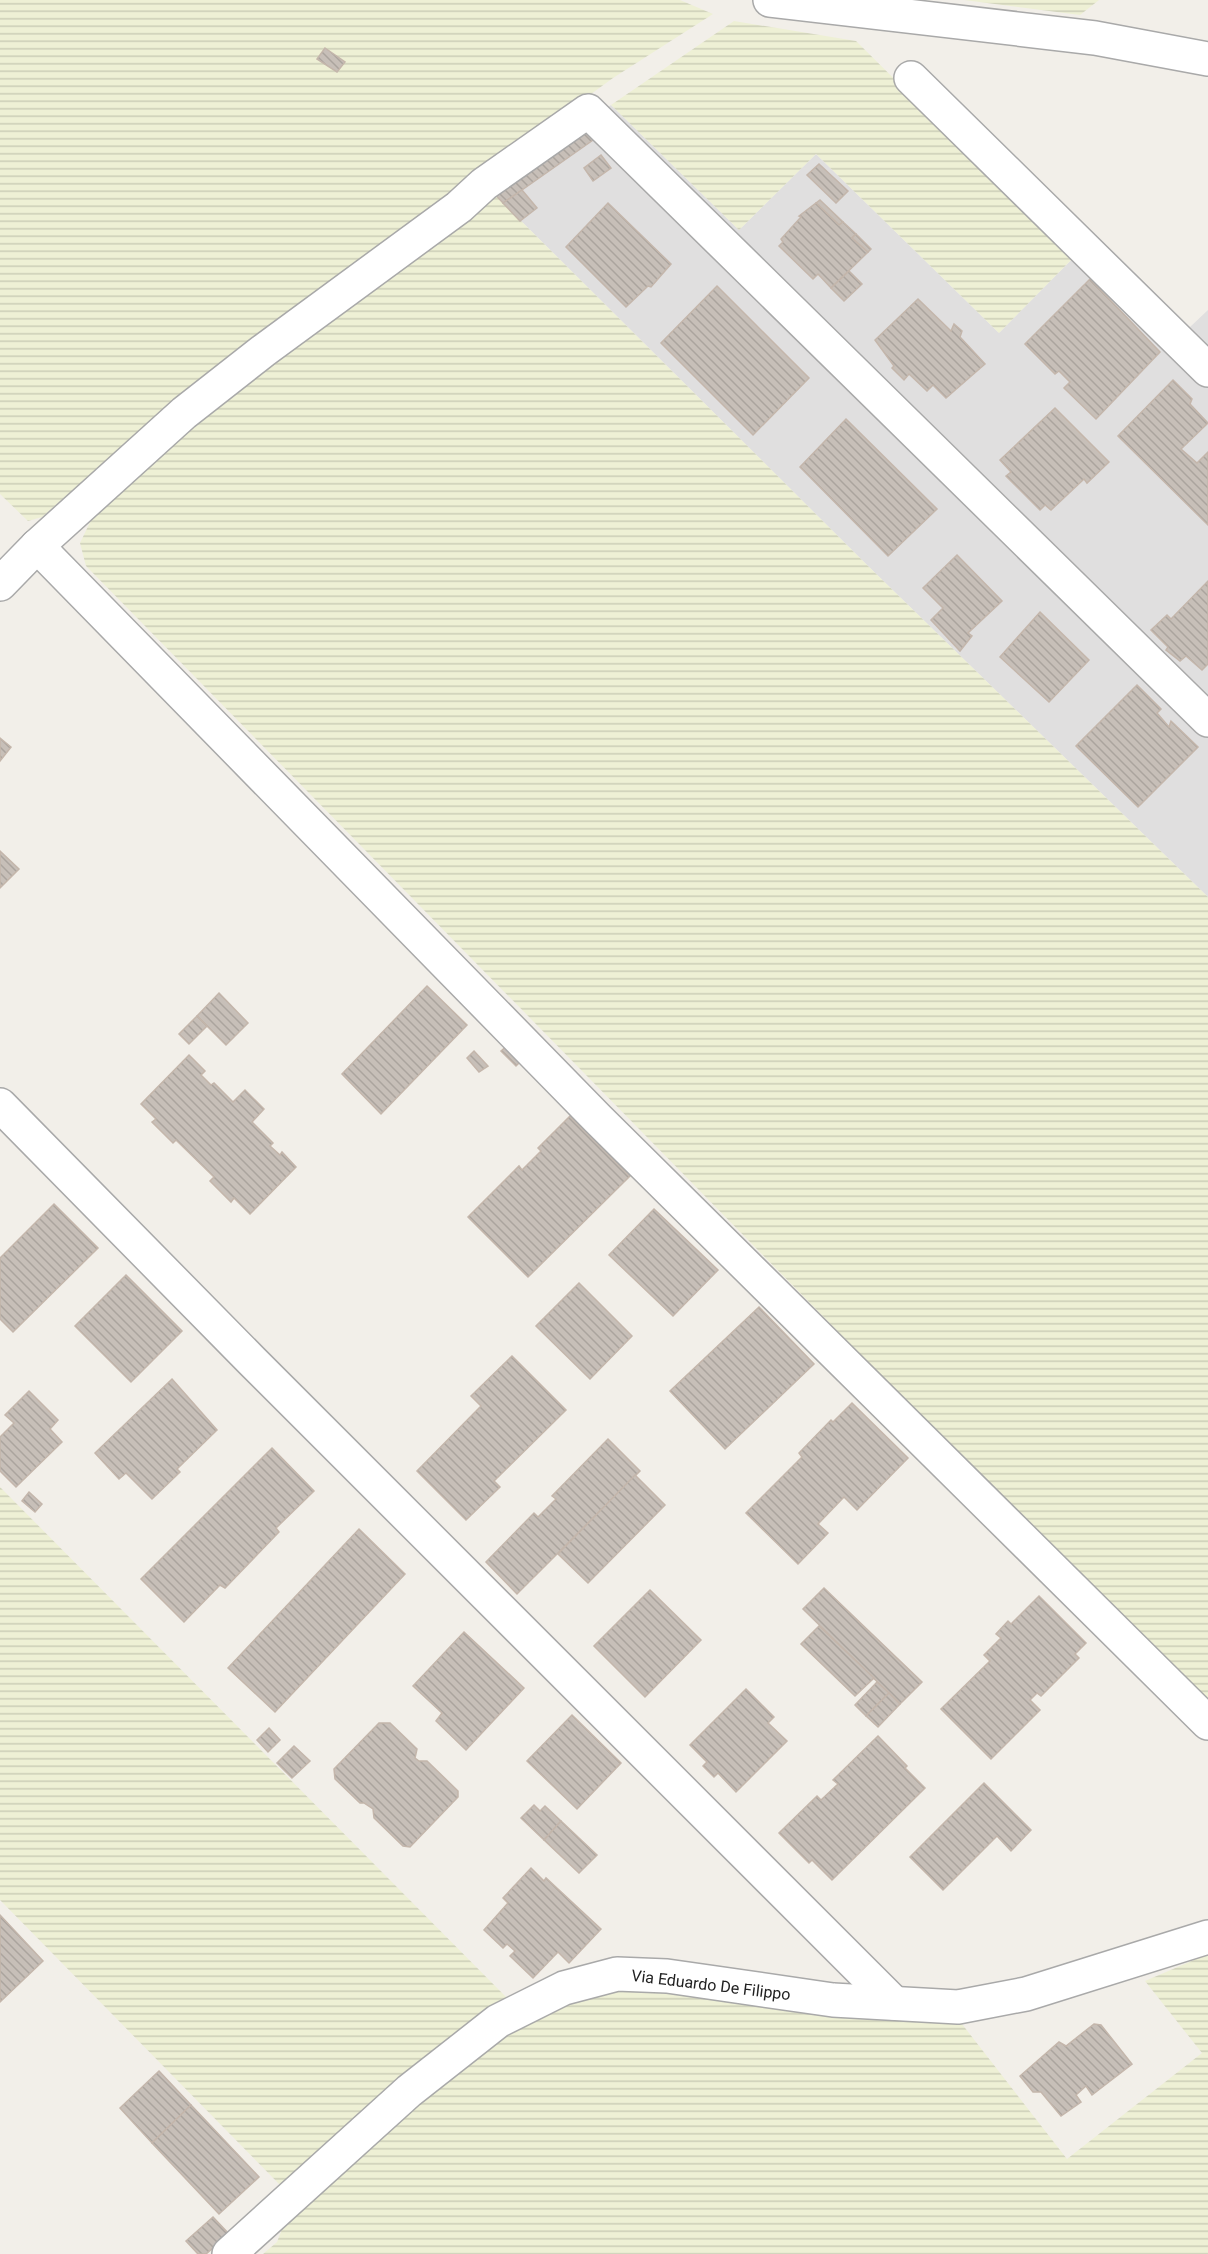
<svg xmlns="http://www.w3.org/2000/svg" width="1208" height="2254" viewBox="0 0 1208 2254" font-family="Roboto,sans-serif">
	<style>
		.residential { fill: #e0dfdf }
		.farmland { fill: url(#farmland-rules) }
		.building { fill: url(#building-back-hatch); stroke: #c4b6ab; stroke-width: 1.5 }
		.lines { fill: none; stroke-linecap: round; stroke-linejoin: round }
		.street-casing { stroke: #a9a9a9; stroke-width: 36 }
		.street { stroke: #fff; stroke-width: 33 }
		.labels { text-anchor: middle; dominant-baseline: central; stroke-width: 4.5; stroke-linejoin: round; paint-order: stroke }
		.street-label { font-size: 16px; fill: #222; stroke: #fff }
	</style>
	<defs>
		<pattern id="farmland-rules" width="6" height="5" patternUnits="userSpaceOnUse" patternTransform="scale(1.5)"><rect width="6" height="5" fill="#eef0d5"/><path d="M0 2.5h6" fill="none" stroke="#ccceb7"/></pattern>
		<pattern id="building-back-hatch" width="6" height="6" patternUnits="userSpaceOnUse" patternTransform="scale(1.5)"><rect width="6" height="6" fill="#c7bfb8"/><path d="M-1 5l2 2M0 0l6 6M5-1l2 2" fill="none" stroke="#aba49e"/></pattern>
	</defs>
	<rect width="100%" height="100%" fill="#f2efe9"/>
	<polygon class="residential" points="611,105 739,230 816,154 999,333 1096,235 1190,327 1208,310 1208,897 867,565 490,190"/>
	<g class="farmland">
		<polygon points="0,0 680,0 713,14 613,78 488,169 174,402 42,517 28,521 0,494"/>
		<polygon points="964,0 1099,0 1080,15"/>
		<polygon points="734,21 856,41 1074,257 999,333 816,154 739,230 611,105"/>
		<polygon points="494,194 867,565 1208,897 1208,1703 919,1414 86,566 80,543 94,514 160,453 239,389"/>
		<polygon points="0,1487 507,1998 452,2038 280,2185 0,1900"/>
		<polygon points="1208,1954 1208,2254 263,2254 277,2242 286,2219 461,2066 541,2011 610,1989 662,1989 962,2024 1067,2159 1202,2053 1145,1981"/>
	</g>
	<g class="building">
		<polygon points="325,48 345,62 337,72 317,59"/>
		<polygon points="585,127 596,138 522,190 503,203 491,190"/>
		<polygon points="601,155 611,168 593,181 584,168"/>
		<polygon points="819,164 848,191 836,203 807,175"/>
		<polygon points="522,190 537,208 520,221 503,203"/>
		<polygon points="820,200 843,222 839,225 816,203"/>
		<polygon points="608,203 671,264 651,287 648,286 626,307 566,247"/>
		<polygon points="816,203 839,225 843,222 856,234 852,238 868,252 831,288 818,274 813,279 779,246 783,242 781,239 801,217 799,216"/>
		<polygon points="856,234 871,249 868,252 852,238"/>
		<polygon points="849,271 862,284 844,301 831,288"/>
		<polygon points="1090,279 1160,352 1096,419 1064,388 1070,382 1059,371 1055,374 1025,344"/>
		<polygon points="717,286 809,378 753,435 661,343"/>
		<polygon points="918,299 951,331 954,324 962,331 960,337 985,364 946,398 933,385 927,391 909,374 904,380 892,368 894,366 875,340"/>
		<polygon points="1173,380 1192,399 1190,404 1208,423 1181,449 1197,463 1208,452 1208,525 1118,436"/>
		<polygon points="1055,408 1109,462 1087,483 1084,479 1051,510 1045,505 1040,510 1006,476 1011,472 1000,460"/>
		<polygon points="846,419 937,509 888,556 800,467"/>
		<polygon points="957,555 1002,601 968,633 972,636 960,651 931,620 943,608 923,588"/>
		<polygon points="1208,581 1208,664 1202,670 1186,656 1180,661 1166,650 1168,647 1151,630 1167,615 1171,619"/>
		<polygon points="1040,612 1089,660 1049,702 1000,657"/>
		<polygon points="1137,685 1161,709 1157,713 1169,727 1171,721 1198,747 1138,807 1076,746"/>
		<polygon points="0,738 11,747 0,761"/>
		<polygon points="0,851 19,869 0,888"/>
		<polygon points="427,986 467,1025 381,1114 342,1074"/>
		<polygon points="219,993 248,1023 226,1045 197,1016"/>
		<polygon points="197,1016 207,1026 189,1044 179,1034"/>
		<polygon points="508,1045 522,1060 516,1066 501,1051"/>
		<polygon points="474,1051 488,1066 479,1072 467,1058"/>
		<polygon points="189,1055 205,1071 201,1075 211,1085 214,1083 233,1102 245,1090 264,1109 252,1122 273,1143 270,1146 280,1155 282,1152 296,1167 250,1214 234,1198 231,1202 210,1181 214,1177 176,1140 173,1143 152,1122 156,1119 141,1104"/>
		<polygon points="570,1116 630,1176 528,1277 468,1217 519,1166 522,1170 541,1151 538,1148"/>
		<polygon points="54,1204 98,1248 13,1332 0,1319 0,1258"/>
		<polygon points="654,1209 718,1270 673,1316 609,1255"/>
		<polygon points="126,1275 182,1331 131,1382 75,1326"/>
		<polygon points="579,1283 632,1336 590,1379 536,1326"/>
		<polygon points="759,1307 814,1364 725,1449 670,1391"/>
		<polygon points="512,1356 566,1410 494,1481 500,1487 466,1520 417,1471 481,1406 471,1396"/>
		<polygon points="172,1379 217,1430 177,1469 180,1472 152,1499 126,1473 119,1479 95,1453"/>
		<polygon points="29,1391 58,1420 50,1429 62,1442 16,1487 0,1471 0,1437 14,1423 5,1415"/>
		<polygon points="852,1403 908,1458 857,1510 844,1497 818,1524 828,1533 798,1564 746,1513 802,1457 799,1453 831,1420 833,1422"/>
		<polygon points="608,1439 640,1471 517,1594 486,1562 534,1513 538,1517 556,1499 552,1496"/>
		<polygon points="272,1448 314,1491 276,1528 279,1532 225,1588 220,1585 184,1622 141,1579"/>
		<polygon points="635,1475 665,1505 588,1583 558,1554"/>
		<polygon points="29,1492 42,1504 35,1512 22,1501"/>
		<polygon points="359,1529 405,1574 275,1712 228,1668"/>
		<polygon points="824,1588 922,1682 900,1704 803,1609"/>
		<polygon points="650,1590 701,1640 645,1697 594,1646"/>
		<polygon points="1039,1596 1086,1643 1075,1654 1079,1658 1041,1696 1037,1693 1030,1700 1040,1710 991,1759 941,1709 990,1661 984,1655 1001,1638 996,1634 1008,1621 1011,1624"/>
		<polygon points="819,1626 874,1678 855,1696 801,1644"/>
		<polygon points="464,1632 524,1688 466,1750 436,1721 442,1713 413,1686"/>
		<polygon points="877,1682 889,1693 866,1716 855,1705"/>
		<polygon points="746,1689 774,1717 768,1723 787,1741 736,1792 718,1773 714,1777 703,1766 707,1762 690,1745"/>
		<polygon points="889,1693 900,1704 878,1727 866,1716"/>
		<polygon points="572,1715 621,1763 577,1809 527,1761"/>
		<polygon points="379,1723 390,1723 417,1749 415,1758 419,1761 427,1761 458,1791 458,1797 410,1847 403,1846 374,1818 373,1809 364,1803 360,1803 335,1779 334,1769"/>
		<polygon points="269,1728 280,1740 268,1752 257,1740"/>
		<polygon points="878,1736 907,1766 905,1768 925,1788 832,1880 812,1860 809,1863 779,1833 817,1796 821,1800 838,1784 833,1780"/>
		<polygon points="294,1746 310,1761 292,1778 277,1763"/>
		<polygon points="984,1783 1031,1830 1011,1851 997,1836 943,1890 910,1857"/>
		<polygon points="534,1805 540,1811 545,1806 561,1821 544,1840 521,1818"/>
		<polygon points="561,1821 597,1855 579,1873 544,1840"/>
		<polygon points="531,1868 544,1881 546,1878 601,1929 569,1963 558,1952 533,1978 510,1956 515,1951 507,1944 503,1948 484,1930 508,1903 503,1898"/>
		<polygon points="0,1915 43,1961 0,2002"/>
		<polygon points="1094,2024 1101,2025 1132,2064 1092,2095 1086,2086 1076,2095 1081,2102 1061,2116 1041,2092 1033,2092 1020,2076 1059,2042 1066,2046"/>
		<polygon points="159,2071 191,2105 152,2143 120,2108"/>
		<polygon points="191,2105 259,2177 219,2214 152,2143"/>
		<polygon points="213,2217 229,2234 206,2254 198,2254 186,2241"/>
	</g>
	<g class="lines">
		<defs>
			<g id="street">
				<polyline points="770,0 1095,38 1208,59"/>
				<polyline points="911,78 1208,370"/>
				<polyline points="37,546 184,413 263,351 459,207 484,184 588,111 1208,720"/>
				<polyline points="0,584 37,546 598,1119 1208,1723"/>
				<polyline points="0,1105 252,1361 894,2003"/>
				<polyline points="229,2254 409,2091 498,2021 564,1988 617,1974 667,1976 833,2000 958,2007 1026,1994 1208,1937"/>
			</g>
		</defs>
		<use href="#street" class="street-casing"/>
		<use href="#street" class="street"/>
	</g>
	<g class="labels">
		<g class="street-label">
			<text transform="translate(711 1985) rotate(7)">Via Eduardo De Filippo</text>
		</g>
	</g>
</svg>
